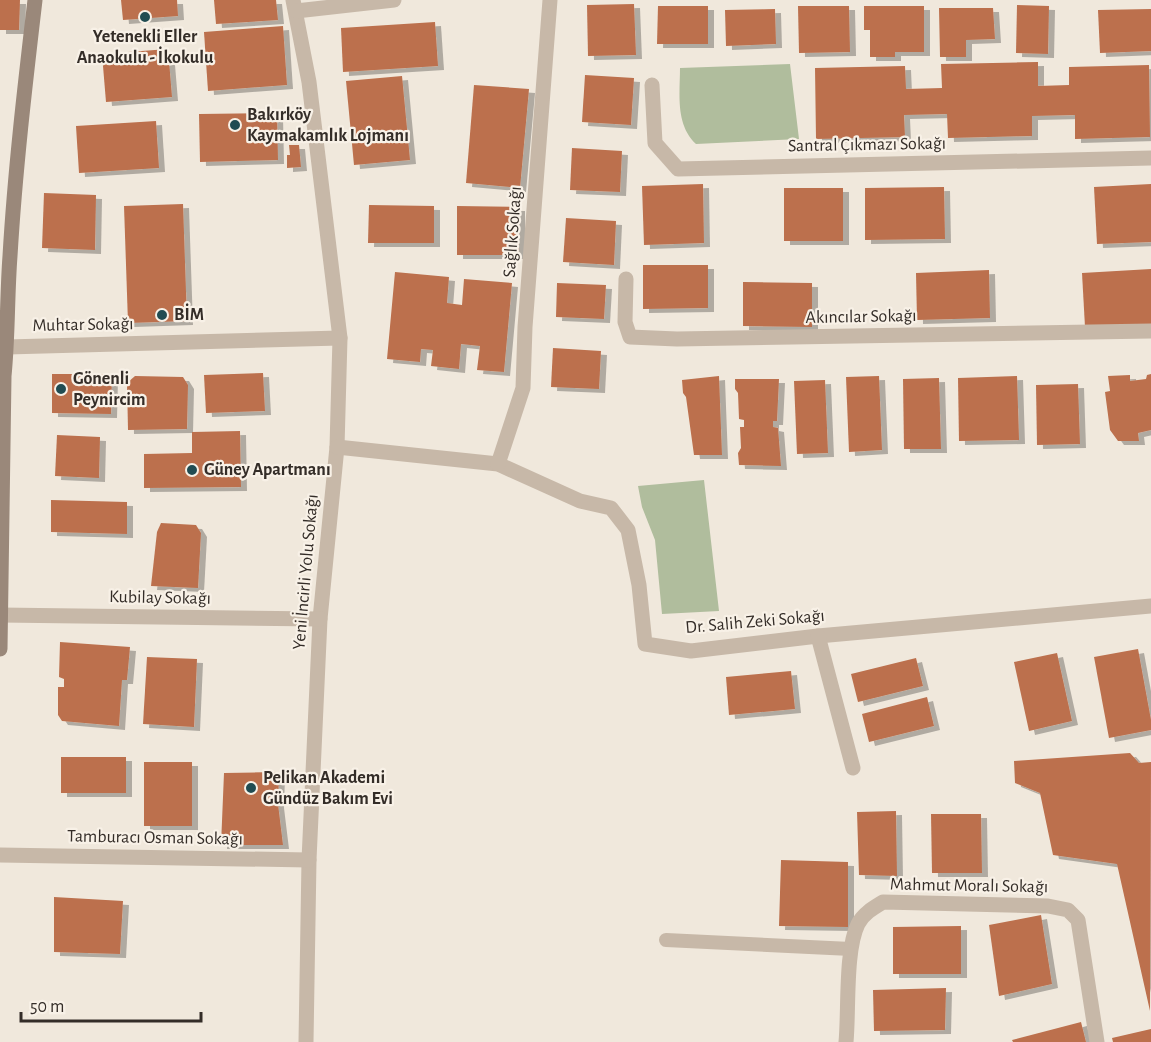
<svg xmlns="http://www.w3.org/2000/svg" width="1151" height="1042" viewBox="0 0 1151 1042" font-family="'Alegreya Sans',sans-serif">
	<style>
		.green { fill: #b0bd9d }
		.building { fill: #bc704d; filter: url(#shadow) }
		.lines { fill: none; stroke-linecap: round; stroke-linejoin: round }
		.lane { stroke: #c7b8a8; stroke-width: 14 }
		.street { stroke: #c7b8a8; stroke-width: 15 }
		.secondary { stroke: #9a887a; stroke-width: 15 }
		.poi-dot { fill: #214c52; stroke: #f8f1e7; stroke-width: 2 }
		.labels { text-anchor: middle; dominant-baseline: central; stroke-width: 4.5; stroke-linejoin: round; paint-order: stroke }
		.poi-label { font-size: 18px; font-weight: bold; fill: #342d28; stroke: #f8f1e7; text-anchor: start }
		.street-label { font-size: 18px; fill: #342d28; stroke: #f8f1e7 }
	</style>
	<defs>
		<filter id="shadow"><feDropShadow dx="6" dy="4" stdDeviation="0" flood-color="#0004"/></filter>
	</defs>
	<rect width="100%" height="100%" fill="#f0e8dc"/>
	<g class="green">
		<path d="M790,64L799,139L696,144C675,124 680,94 680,68Z"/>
		<polygon points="704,480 719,611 662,614 655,540 642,507 638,486"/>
	</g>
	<g class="building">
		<polygon points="0,0 20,0 19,30 0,30"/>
		<polygon points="121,0 177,0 178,16 123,20"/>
		<polygon points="214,0 276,0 278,20 216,24"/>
		<polygon points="634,4 636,55 588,56 587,5"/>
		<polygon points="1017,5 1049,6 1048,54 1016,53"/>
		<polygon points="658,6 708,6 708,44 657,44"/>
		<polygon points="798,6 849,6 850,52 799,53"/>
		<polygon points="864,6 924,6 924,52 895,52 895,57 870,57 870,30 864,30"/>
		<polygon points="939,8 993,8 995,39 966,40 966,57 940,57"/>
		<polygon points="775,9 776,44 726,46 725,10"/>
		<polygon points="1151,9 1151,51 1100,53 1098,10"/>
		<polygon points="435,22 438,66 343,72 341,28"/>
		<polygon points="283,26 287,85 208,91 204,32"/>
		<polygon points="168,49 172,97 106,102 102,54"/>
		<polygon points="1038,62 1038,86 1069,85 1069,67 1149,65 1150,137 1075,139 1075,115 1032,116 1032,136 948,138 947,114 904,115 905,137 816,139 815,68 905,66 906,89 942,88 941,64"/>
		<polygon points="585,75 634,78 631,125 582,122"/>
		<polygon points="402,76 410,160 354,165 346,81"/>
		<polygon points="474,85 529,89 520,188 466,183"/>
		<polygon points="277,113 278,160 200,162 199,114"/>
		<polygon points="156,121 159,168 79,173 76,126"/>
		<polygon points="289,145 299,145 301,167 287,168 287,155 290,155"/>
		<polygon points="572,148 622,151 620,192 570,190"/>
		<polygon points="703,184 704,243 644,245 642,186"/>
		<polygon points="1151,184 1151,242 1097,244 1094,187"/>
		<polygon points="944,187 945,239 865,240 865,188"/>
		<rect x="784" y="188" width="59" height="53"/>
		<polygon points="44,193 96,195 95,250 42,248"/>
		<polygon points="183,204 187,321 128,323 124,206"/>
		<polygon points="369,205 434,206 434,243 368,243"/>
		<polygon points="457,206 519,207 519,255 457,255"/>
		<polygon points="566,218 616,221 614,265 563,262"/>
		<polygon points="643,265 708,265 708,308 643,309"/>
		<polygon points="1151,269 1151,324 1085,327 1082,273"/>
		<polygon points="989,270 990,318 917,320 916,273"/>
		<polygon points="395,272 449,277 447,303 462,305 464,279 512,283 504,372 477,370 480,346 461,344 459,369 431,366 433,350 421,349 420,362 387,359"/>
		<polygon points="743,282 812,283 812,327 743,326"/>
		<polygon points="557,283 606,285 604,319 556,317"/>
		<polygon points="553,348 601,351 599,389 551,387"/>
		<polygon points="263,373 265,411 206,413 204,375"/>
		<polygon points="52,374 112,374 111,414 52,413"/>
		<polygon points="1151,374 1151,430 1138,433 1139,441 1118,441 1110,430 1105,392 1110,391 1108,376 1130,375 1130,381 1146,379 1147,375"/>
		<polygon points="135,376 183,377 188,385 187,429 128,430 127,383"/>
		<polygon points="719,376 722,455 694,455 686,397 683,393 682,380"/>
		<polygon points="879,376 882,450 849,452 846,377"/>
		<polygon points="1017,376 1019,440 959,441 958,378"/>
		<polygon points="939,378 941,449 904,449 903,379"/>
		<polygon points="735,379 779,379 777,421 773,421 773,427 778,428 781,466 739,465 738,453 741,448 740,427 744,427 744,420 739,419 738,393 735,389"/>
		<polygon points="825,380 828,453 797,454 794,381"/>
		<polygon points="1078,384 1080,444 1037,445 1036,385"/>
		<polygon points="240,431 241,487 144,488 144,454 192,453 192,432"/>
		<polygon points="57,435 100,437 99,478 55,476"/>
		<polygon points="51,500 127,502 127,534 51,532"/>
		<polygon points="161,523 196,525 201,533 198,588 151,586 157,532"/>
		<polygon points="60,642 130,647 127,680 122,680 119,726 62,721 58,715 58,687 64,687 64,679 59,677"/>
		<polygon points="1138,649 1151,720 1151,730 1109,738 1094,657"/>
		<polygon points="1057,653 1072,721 1029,731 1014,662"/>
		<polygon points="147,657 197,659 194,727 143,724"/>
		<polygon points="916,658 923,686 858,702 851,674"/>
		<polygon points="791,671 795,709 729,715 726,677"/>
		<polygon points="927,697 934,726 869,742 862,714"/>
		<polygon points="1130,753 1139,763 1151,762 1150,1011 1117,864 1053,855 1040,793 1015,783 1014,761"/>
		<rect x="61" y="757" width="65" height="36"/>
		<rect x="144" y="762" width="48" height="64"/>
		<polygon points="279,772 278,804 283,845 221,845 224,773"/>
		<polygon points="896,811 897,876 859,875 857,812"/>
		<polygon points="931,814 981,814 982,873 932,873"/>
		<polygon points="781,860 848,862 848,927 779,926"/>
		<polygon points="54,897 123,901 120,954 54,952"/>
		<polygon points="1041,915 1052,984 999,996 989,925"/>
		<polygon points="961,926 961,974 893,974 893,927"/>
		<polygon points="946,988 945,1030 874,1031 873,990"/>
		<polygon points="1081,1022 1086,1042 1013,1042 1012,1040"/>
		<polygon points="1151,1029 1151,1042 1113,1042 1112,1038"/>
	</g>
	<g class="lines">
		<polyline class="lane" points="666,940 851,949"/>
		<g class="street">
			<polyline points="293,0 309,82 340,338 337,447 320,619 309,860 306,1042"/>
			<polyline points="296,11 394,0"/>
			<polyline points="652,85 655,143 678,169 1151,158"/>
			<polyline points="626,279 625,322 630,337 677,339 1151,331"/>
			<polyline points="7,347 340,338"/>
			<polyline points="337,447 498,464 580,501 611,508 628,530 639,585 645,644 691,651 818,636 1151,606"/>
			<polyline points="498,464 523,388 525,327 550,0"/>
			<polyline points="0,615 320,619"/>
			<polyline points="818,636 853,768"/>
			<polyline points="0,855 309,860"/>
			<path d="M846,1042C849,1011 845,950 858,924C863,914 873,908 883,902L1048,906L1068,910L1078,920L1097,1042"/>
		</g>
		<path class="secondary" d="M0,649L4,376C8,336 7,296 10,256C15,171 25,85 35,0"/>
	</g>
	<g class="poi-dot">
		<circle cx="145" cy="17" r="6"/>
		<circle cx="235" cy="125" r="6"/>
		<circle cx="162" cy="315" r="6"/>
		<circle cx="61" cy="389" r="6"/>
		<circle cx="192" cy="470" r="6"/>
		<circle cx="251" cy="788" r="6"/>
	</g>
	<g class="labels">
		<g class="poi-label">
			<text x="145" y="37" text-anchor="middle">Yetenekli Eller<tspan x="145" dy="21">Anaokulu - İkokulu</tspan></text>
			<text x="247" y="115">Bakırköy<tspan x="247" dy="21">Kaymakamlık Lojmanı</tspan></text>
			<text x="174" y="315">BİM</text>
			<text x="73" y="379">Gönenli<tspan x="73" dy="21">Peynircim</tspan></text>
			<text x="204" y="470">Güney Apartmanı</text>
			<text x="263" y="778">Pelikan Akademi<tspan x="263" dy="21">Gündüz Bakım Evi</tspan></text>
		</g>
		<g class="street-label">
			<text transform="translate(867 145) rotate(-1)">Santral Çıkmazı Sokağı</text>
			<text transform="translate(513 232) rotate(-86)">Sağlık Sokağı</text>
			<text transform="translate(861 317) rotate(-1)">Akıncılar Sokağı</text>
			<text transform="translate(83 325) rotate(-1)">Muhtar Sokağı</text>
			<text transform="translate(306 572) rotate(-85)">Yeni İncirli Yolu Sokağı</text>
			<text transform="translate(160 598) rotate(1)">Kubilay Sokağı</text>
			<text transform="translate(755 622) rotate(-5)">Dr. Salih Zeki Sokağı</text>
			<text transform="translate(155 838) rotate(1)">Tamburacı Osman Sokağı</text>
			<text transform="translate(969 886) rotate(1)">Mahmut Moralı Sokağı</text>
		</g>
	</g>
	<path d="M21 1012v9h180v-9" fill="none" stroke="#342d28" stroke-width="3"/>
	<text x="30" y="1012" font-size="18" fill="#342d28" stroke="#f8f1e7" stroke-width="4.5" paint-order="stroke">50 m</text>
</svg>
